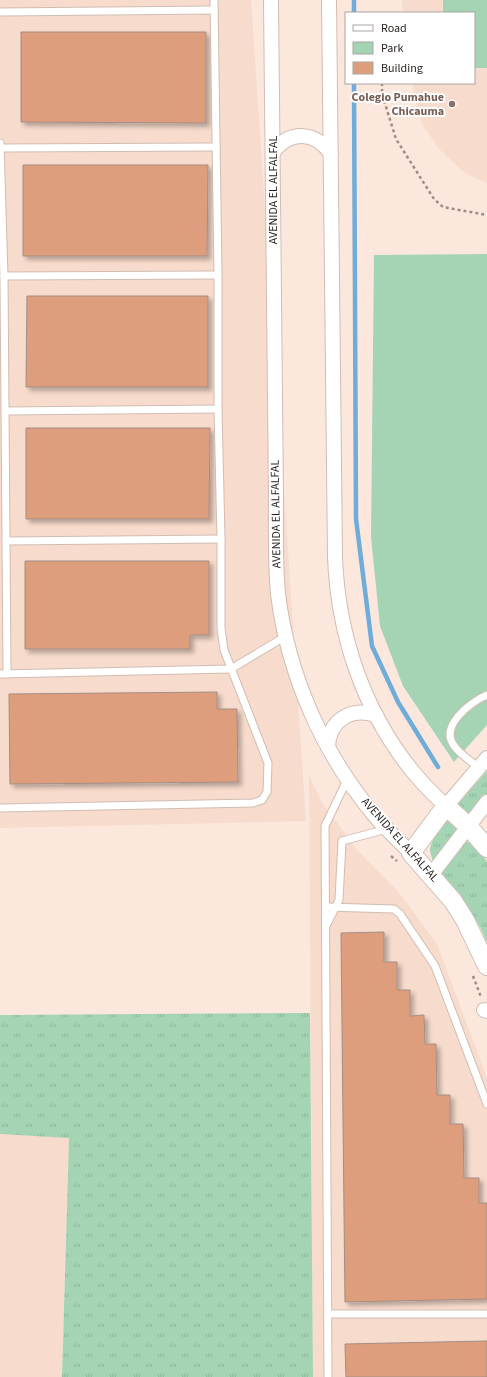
<svg xmlns="http://www.w3.org/2000/svg" width="487" height="1377" viewBox="0 0 487 1377" font-family="'Source Sans 3',sans-serif">
	<style>
		.built { fill: #f7dbcc }
		.grass { fill: url(#grass-tufts) }
		.park { fill: #a5d4b4 }
		.lines { fill: none; stroke-linecap: round; stroke-linejoin: round }
		.stream { stroke: #70acd9; stroke-width: 4.5 }
		.building { fill: #de9d7b; stroke: #a28e85; filter: url(#shadow) }
		.service-casing { stroke: #d1bdb2; stroke-width: 9 }
		.minor-casing { stroke: #d1bdb2; stroke-width: 16 }
		.tertiary-casing { stroke: #d1bdb2; stroke-width: 20 }
		.path { stroke: #9c8d86; stroke-width: 2.5; stroke-dasharray: 3 3; stroke-linecap: butt }
		.service { stroke: #fff; stroke-width: 7 }
		.minor { stroke: #fff; stroke-width: 14 }
		.tertiary { stroke: #fff; stroke-width: 18 }
		.education-dot { fill: #8d6e63; stroke: #fff; stroke-width: 1.5 }
		.labels { text-anchor: middle; dominant-baseline: central; stroke-width: 4; stroke-linejoin: round; paint-order: stroke }
		.education-label { font-size: 12px; font-weight: bold; fill: #785e54; stroke: #fff; text-anchor: end }
		.street-label { font-size: 12px; fill: #271f1c; stroke: #fff }
	</style>
	<defs>
		<pattern id="grass-tufts" width="24" height="20" patternUnits="userSpaceOnUse"><rect width="24" height="20" fill="#a5d4b4"/><path d="M3 7l-1-3M5 7V3M7 7l1-3M15 17l-1-3M17 17v-4M19 17l1-3" fill="none" stroke="#8eb69a"/></pattern>
		<filter id="shadow"><feDropShadow dx="3.5" dy="3.5" stdDeviation="2" flood-color="#0004"/></filter>
	</defs>
	<rect width="100%" height="100%" fill="#fce7dd"/>
	<g class="built">
		<polygon points="0,0 251,0 306,821 0,828"/>
		<polygon points="402,0 487,0 487,183 465,173 440,150 422,124 412,83 474,83 474,13 403,13"/>
		<polygon points="309,775 321,801 357,850 400,894 437,944 487,1078 487,1377 313,1377"/>
		<polygon points="0,1134 69,1137 62,1377 0,1377"/>
	</g>
	<g class="grass">
		<path d="M487,771V798L471,820L467,841L483,855L487,862V942L480,927L433,862C432,858 430,853 430,849C433,829 473,787 487,771Z"/>
		<polygon points="310,1013 313,1377 62,1377 69,1138 0,1134 0,1015"/>
	</g>
	<g class="park">
		<polygon points="443,0 487,0 487,68 474,68 474,13 443,13"/>
		<polygon points="487,254 487,725 454,762 403,686 380,626 371,537 374,255"/>
	</g>
	<g class="lines">
		<g class="stream">
			<polyline points="354,0 354,13"/>
			<polyline points="354,83 356,519 372,646 398,702 438,767"/>
		</g>
	</g>
	<g class="building">
		<polygon points="21,32 206,32 206,123 21,122"/>
		<polygon points="23,165 208,165 207,256 23,256"/>
		<polygon points="27,296 208,296 208,387 26,387"/>
		<polygon points="26,428 210,428 209,519 26,519"/>
		<polygon points="25,561 209,561 209,635 190,635 190,649 25,649"/>
		<polygon points="217,692 217,709 237,709 238,782 10,784 9,694"/>
		<polygon points="384,932 384,962 397,962 397,990 410,990 410,1016 424,1015 425,1044 436,1044 437,1095 450,1095 450,1124 463,1124 464,1178 479,1178 479,1203 487,1203 487,1299 345,1302 341,933"/>
		<polygon points="487,1341 487,1377 346,1377 345,1344"/>
	</g>
	<g class="lines">
		<defs>
			<g id="service">
				<polyline points="0,12 214,10"/>
				<polyline points="0,143 4,276 7,674"/>
				<polyline points="0,148 216,147"/>
				<polyline points="4,276 218,275"/>
				<polyline points="5,411 218,409"/>
				<polyline points="6,541 221,539"/>
				<polyline points="0,674 231,669 286,636"/>
				<path d="M479,768C471,761 461,755 455,747C438,727 470,702 487,695"/>
				<polyline points="0,808 253,803 262,800 267,792 268,763 224,650 221,628 221,539 218,409 218,275 214,0"/>
				<polyline points="326,907 394,909 400,914 435,966 487,1104"/>
				<polyline points="327,924 339,900 342,841 387,829"/>
				<polyline points="328,1314 487,1314"/>
				<polyline points="328,1377 325,826 348,778"/>
			</g>
			<g id="minor">
				<path d="M271,0L276,497C276,529 275,562 278,594C288,675 323,754 375,816C386,829 399,841 411,853"/>
				<path d="M329,0L335,557C338,636 364,712 414,773C424,785 435,796 446,806L487,758"/>
				<path d="M273,152C290,130 315,131 331,154"/>
				<path d="M328,747C329,720 351,707 376,715"/>
				<polyline points="431,875 487,802"/>
				<polyline points="484,1010 487,1011"/>
			</g>
			<polyline id="tertiary" points="487,848 468,826 446,806 411,853 453,901 465,920 487,966"/>
		</defs>
		<use href="#service" class="service-casing"/>
		<use href="#minor" class="minor-casing"/>
		<use href="#tertiary" class="tertiary-casing"/>
		<g class="path">
			<polyline points="382,83 382,94 396,139 434,199 443,207 487,215"/>
			<polyline points="391,856 397,861"/>
			<polyline points="473,976 481,997"/>
		</g>
		<use href="#service" class="service"/>
		<use href="#minor" class="minor"/>
		<use href="#tertiary" class="tertiary"/>
	</g>
	<circle class="education-dot" cx="452" cy="104" r="4"/>
	<g class="labels">
		<g class="education-label">
			<text x="444" y="97">Colegio Pumahue<tspan x="444" dy="14">Chicauma</tspan></text>
		</g>
		<g class="street-label">
			<text transform="translate(273 190) rotate(-90)">AVENIDA EL ALFALFAL</text>
			<text transform="translate(276 514) rotate(-91)">AVENIDA EL ALFALFAL</text>
			<text transform="translate(400 840) rotate(48)">AVENIDA EL ALFALFAL</text>
		</g>
	</g>
	<rect x="345" y="12" width="130" height="72" fill="#ffffff" stroke="#a9a5a4"/>
	<rect x="353" y="25" width="20" height="6" fill="#ffffff" stroke="#a9a5a4"/>
	<text x="381" y="32" font-size="12" fill="#271f1c">Road</text>
	<rect x="353" y="42" width="20" height="12" fill="#a5d4b4" stroke="#a9a5a4"/>
	<text x="381" y="52" font-size="12" fill="#271f1c">Park</text>
	<rect x="353" y="62" width="20" height="12" fill="#de9d7b" stroke="#a9a5a4"/>
	<text x="381" y="72" font-size="12" fill="#271f1c">Building</text>
</svg>
